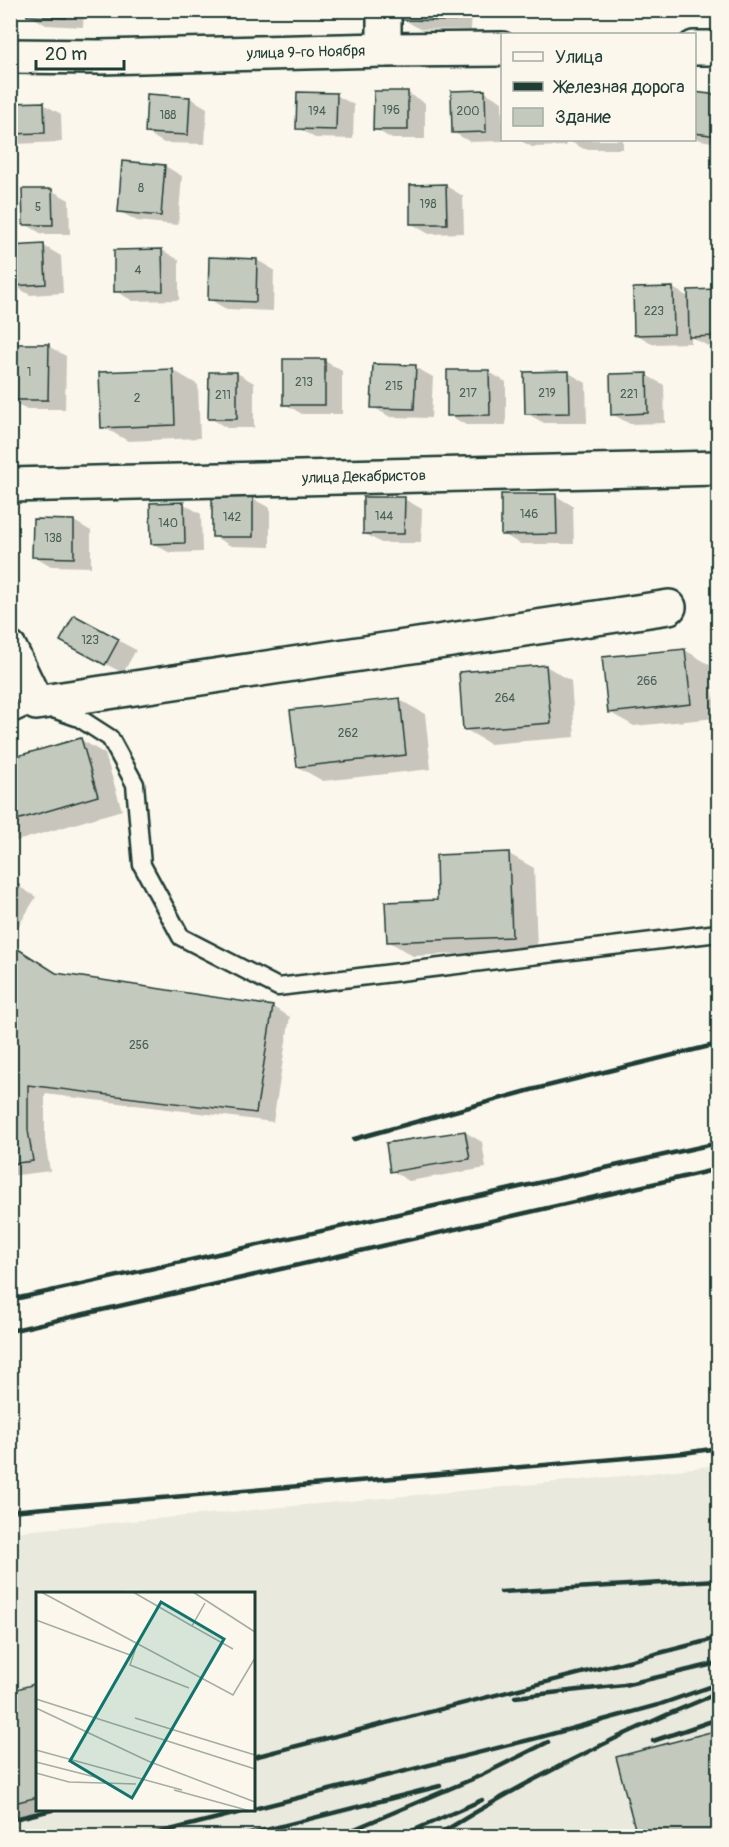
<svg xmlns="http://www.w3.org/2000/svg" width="729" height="1847" viewBox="0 0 729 1847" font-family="Pangolin,sans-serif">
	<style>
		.built { fill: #eae9de; fill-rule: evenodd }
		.shadow { fill: #0003 }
		.building { fill: #c4c9be; stroke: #1f3d34; stroke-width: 1.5 }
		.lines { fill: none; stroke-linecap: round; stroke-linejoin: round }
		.lane-casing { stroke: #1f3d34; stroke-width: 21 }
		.street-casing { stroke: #1f3d34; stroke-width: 38 }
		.lane { stroke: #fbf7ec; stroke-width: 16 }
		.street { stroke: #fbf7ec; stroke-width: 33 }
		.rail { stroke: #1f3d34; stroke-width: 4.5 }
		.labels { text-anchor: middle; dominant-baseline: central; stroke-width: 4.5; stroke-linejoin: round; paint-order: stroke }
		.number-label { font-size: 12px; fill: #486056 }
		.street-label { font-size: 15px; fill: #1f3d34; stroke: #fbf7ec }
		.inset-road { fill: none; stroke: #a3ada2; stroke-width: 1.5 }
		.view { fill: #0f766e; fill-opacity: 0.15; stroke: #0f766e; stroke-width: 3 }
		.inset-edge { fill: none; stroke: #1f3d34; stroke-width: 3 }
	</style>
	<rect width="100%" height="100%" fill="#fbf7ec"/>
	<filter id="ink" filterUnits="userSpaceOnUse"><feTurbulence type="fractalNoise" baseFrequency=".0167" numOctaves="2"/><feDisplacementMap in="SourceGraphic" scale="12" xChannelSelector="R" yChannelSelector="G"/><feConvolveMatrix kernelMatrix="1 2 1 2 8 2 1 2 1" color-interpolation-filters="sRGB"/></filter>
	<g filter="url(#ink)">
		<path class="built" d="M718,1465V1836H11V1532L633,1475ZM38,1594H254V1810H38Z"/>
		<g class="shadow">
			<polygon points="29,10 84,10 83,27 46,25 29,15"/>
			<polygon points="178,10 195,10 195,13"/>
			<polygon points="403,10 472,10 471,30 420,29 403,19"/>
			<polygon points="485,92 502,102 503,141 470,142 453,132"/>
			<polygon points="408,93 425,103 425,139 392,139 375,129"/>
			<polygon points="694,93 718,96 718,143 700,140 694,137"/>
			<polygon points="336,95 354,105 353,139 315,138 298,128"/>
			<polygon points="190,98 207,108 205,144 164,143 147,133"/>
			<polygon points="43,104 61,114 62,142 15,144 10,141 10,105"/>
			<polygon points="519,140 566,140 566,146 532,147"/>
			<polygon points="567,140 623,140 623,149 584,149"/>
			<polygon points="165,166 182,176 178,225 137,221 119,211"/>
			<polygon points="446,186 463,196 464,233 429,234 412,224"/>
			<polygon points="51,190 69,200 70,234 42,234 25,224"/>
			<polygon points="44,246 61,256 63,293 30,295 13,285"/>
			<polygon points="162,250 179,260 179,300 133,301 116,291"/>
			<polygon points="257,260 274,270 273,311 226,309 209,299"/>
			<polygon points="673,288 690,298 689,291 718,291 718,346 708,346 691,337 691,343 653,344 636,334"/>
			<polygon points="10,345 48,346 66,356 65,409 25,409 10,400"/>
			<polygon points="325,361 342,371 342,414 302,414 285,404"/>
			<polygon points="415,367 433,377 431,418 390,417 373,407"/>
			<polygon points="173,370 198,385 200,438 128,441 103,427"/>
			<polygon points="489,372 506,382 506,425 466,425 449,415"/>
			<polygon points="210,373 237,373 254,383 254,428 227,428 210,418"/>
			<polygon points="569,373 586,383 587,423 544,423 526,413"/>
			<polygon points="646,375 664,385 665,423 630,424 612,414"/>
			<polygon points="556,496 573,506 574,544 520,544 503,534"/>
			<polygon points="253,499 270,508 270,547 231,546 213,536"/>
			<polygon points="404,499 422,509 421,543 381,543 364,533"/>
			<polygon points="184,504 201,514 202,552 170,553 152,543"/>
			<polygon points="74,521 91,531 91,567 51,566 34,556"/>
			<polygon points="75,617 136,650 123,673 79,650"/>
			<polygon points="685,650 710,665 716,718 634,726 609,712"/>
			<polygon points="546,666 571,681 575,737 490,744 465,729"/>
			<polygon points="400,700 425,714 431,769 323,781 298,767"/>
			<polygon points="80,739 105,754 122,810 10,843 10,760"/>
			<polygon points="509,854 534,868 537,950 413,956 388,941"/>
			<polygon points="10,881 36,897 10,940"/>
			<polygon points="10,944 58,974 273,1007 290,1017 273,1122 45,1094 45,1140 50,1171 10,1176"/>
			<polygon points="465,1132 482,1142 486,1168 409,1181 392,1171"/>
			<polygon points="38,1685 38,1810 43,1810 10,1818 10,1692"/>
			<polygon points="718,1732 718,1836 638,1836 618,1758"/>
		</g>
		<g class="building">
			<polygon points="27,10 66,10 66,18 27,16"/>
			<polygon points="401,10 455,10 455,21 401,20"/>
			<polygon points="485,90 486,132 452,133 451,91"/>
			<polygon points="374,91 408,91 408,130 373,130"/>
			<polygon points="297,92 337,93 336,130 296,129"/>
			<polygon points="694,92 718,95 718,136 694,133"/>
			<polygon points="147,94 190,97 188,135 145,133"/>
			<polygon points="44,102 45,133 10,134 10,103"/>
			<polygon points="122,161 165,165 161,216 118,212"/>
			<polygon points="446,184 447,224 410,224 410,185"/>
			<polygon points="22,189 52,189 53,225 23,225"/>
			<polygon points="44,244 46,284 12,286 10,246"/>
			<polygon points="162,249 163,291 114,292 114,250"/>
			<polygon points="209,257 257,259 256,302 208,300"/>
			<polygon points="673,287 674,334 634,335 633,288"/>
			<polygon points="718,289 718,336 689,337 688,290"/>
			<polygon points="10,344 49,344 48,400 10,400"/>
			<rect x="283" y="359" width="42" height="46"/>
			<polygon points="373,364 416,365 414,409 371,408"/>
			<polygon points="173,369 175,425 101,428 99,372"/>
			<polygon points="447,370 489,370 490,415 447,416"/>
			<polygon points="569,371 570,413 525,414 524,372"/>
			<polygon points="209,372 237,372 237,419 208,419"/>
			<polygon points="647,373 648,413 611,415 610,374"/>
			<polygon points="501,494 556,494 557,534 501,535"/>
			<rect x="212" y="497" width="41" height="40"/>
			<polygon points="363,497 405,497 404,534 363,534"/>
			<polygon points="184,502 185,543 151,544 150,503"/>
			<polygon points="33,519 74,520 74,558 32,557"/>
			<polygon points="74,615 119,639 105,665 60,641"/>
			<polygon points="685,649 691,704 608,713 602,657"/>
			<polygon points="546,665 551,723 463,730 459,672"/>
			<polygon points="400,698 406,755 297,767 290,710"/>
			<polygon points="81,738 98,796 10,822 10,758"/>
			<polygon points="509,852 512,937 387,942 385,902 437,900 436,855"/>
			<polygon points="10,880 20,886 10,902"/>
			<polygon points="10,944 56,973 273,1006 256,1113 28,1085 28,1130 33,1161 10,1164"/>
			<polygon points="465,1131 470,1159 390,1172 386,1143"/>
			<polygon points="38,1683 38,1797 10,1804 10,1691"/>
			<polygon points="718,1730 718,1836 637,1836 616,1757"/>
		</g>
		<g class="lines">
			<defs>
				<polyline id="lane" points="10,715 36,703 79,718 110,738 135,784 142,865 181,937 278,987 718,933"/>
				<g id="street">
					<polyline points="384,10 384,50 502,49"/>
					<polyline points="694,48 718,48"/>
					<path id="s1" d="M10,56L100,57L384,50"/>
					<path id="s2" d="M10,485L718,468"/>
					<polyline points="10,649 36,703 669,607"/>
				</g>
			</defs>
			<use href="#lane" class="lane-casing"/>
			<use href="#street" class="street-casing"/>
			<use href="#lane" class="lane"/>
			<use href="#street" class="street"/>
			<g class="rail">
				<polyline points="354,1139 531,1090 718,1044"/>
				<polyline points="10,1300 718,1143"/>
				<polyline points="10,1331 718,1169"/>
				<polyline points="10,1511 684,1453 718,1448"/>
				<polyline points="501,1592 718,1580"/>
				<polyline points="515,1697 624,1685 718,1663"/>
				<polyline points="653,1741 718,1719"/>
				<polyline points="254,1757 718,1638"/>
				<polyline points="10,1820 52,1810"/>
				<polyline points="146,1836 537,1738 658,1705 718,1684"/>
				<polyline points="242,1836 440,1786"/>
				<polyline points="338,1836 482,1775 548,1742"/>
				<polyline points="401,1836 482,1800"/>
				<path d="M436,1836C527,1780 617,1734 716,1694"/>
			</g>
		</g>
	</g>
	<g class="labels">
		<g class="number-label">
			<text x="391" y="110">196</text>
			<text x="317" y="111">194</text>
			<text x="468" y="111">200</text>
			<text x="168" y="115">188</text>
			<text x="141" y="188">8</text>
			<text x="428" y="204">198</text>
			<text x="38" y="207">5</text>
			<text x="138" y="270">4</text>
			<text x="654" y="311">223</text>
			<text x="29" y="372">1</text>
			<text x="304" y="382">213</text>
			<text x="394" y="386">215</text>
			<text x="468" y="393">217</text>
			<text x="547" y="393">219</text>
			<text x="629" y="394">221</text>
			<text x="223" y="395">211</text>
			<text x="137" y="398">2</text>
			<text x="529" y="514">146</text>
			<text x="384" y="516">144</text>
			<text x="232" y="517">142</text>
			<text x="168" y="523">140</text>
			<text x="53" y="538">138</text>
			<text x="90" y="640">123</text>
			<text x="647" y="681">266</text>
			<text x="505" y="698">264</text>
			<text x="348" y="733">262</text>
			<text x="139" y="1045">256</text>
		</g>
		<g class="street-label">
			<text stroke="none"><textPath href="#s1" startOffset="296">улица 9-го Ноября</textPath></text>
			<text stroke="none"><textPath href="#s2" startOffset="354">улица Декабристов</textPath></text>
		</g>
	</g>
	<g transform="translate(36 1592)">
		<rect width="219" height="219" fill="#fbf7ec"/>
		<path class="inset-road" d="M5,0L197,103L219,66M97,0L156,34M157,0L219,40M169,11L156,34L197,57M0,28L94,63M101,52L94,73L153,96M0,107L219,177M0,116L112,169L219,210M99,126L219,163M0,158L146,198M0,170L59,185M0,181L33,190L100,192M138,198L214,219"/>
		<path class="view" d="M125,10L188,47L96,206L34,169Z"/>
		<rect width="219" height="219" class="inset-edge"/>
	</g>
	<rect width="729" height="1847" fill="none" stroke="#fbf7ec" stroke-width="36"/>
	<rect x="18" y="18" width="693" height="1811" fill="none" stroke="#1f3d34" stroke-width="2" filter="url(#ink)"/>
	<rect x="501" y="33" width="195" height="108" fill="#fbf7ec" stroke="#a3ada2" stroke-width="1.5"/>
	<rect x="513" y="52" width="30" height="9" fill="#fbf7ec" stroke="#a3ada2" stroke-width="1.5"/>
	<text x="555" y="63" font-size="18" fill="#1f3d34">Улица</text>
	<rect x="513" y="82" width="30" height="9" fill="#1f3d34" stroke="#a3ada2" stroke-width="1.5"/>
	<text x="555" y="93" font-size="18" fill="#1f3d34">Железная дорога</text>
	<rect x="513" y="108" width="30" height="18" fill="#c4c9be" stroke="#a3ada2" stroke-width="1.5"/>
	<text x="555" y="123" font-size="18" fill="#1f3d34">Здание</text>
	<path d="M36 60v9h88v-9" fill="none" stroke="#1f3d34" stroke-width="3"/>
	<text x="45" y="60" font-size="18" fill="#1f3d34" stroke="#fbf7ec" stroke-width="4.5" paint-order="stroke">20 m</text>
</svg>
